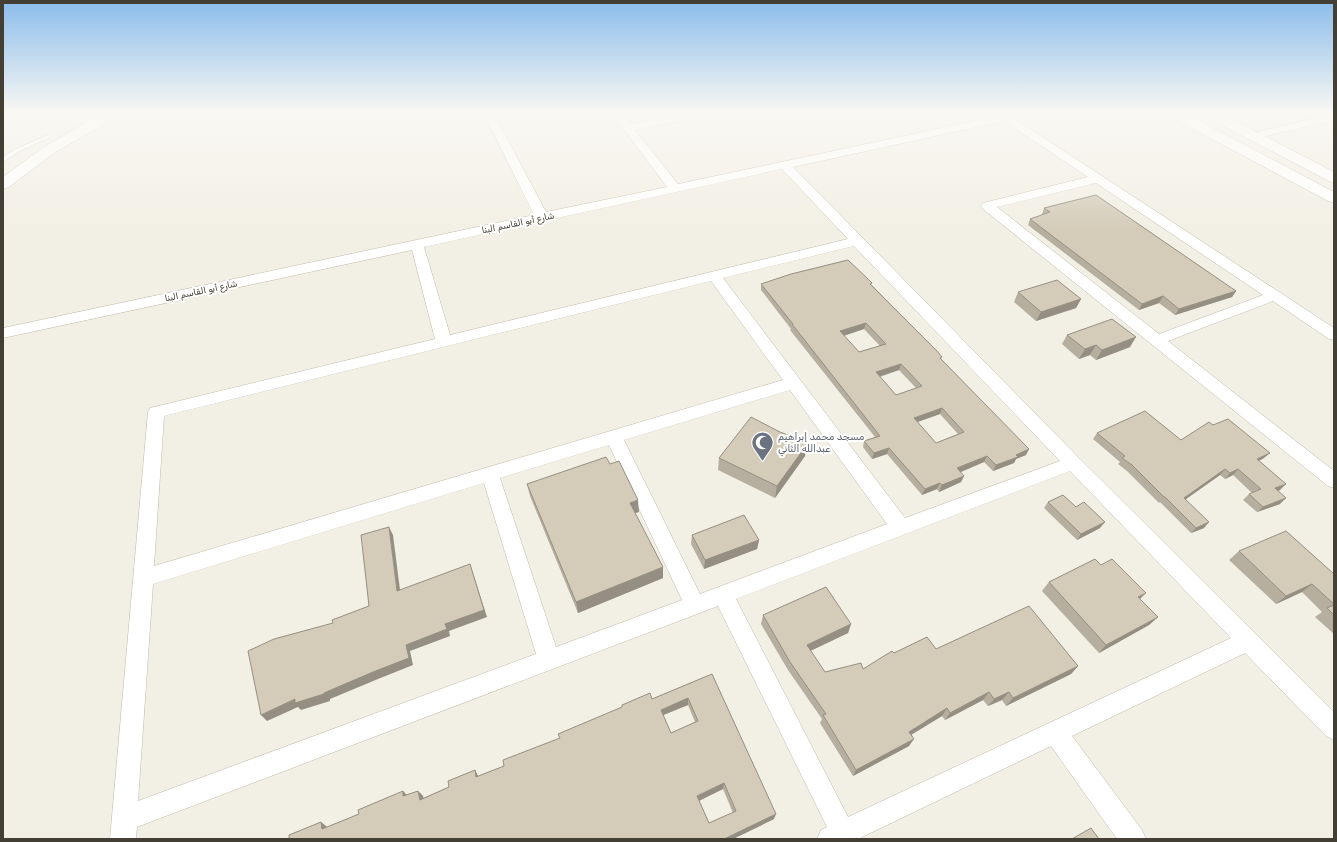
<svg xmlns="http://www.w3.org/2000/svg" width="1337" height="842" viewBox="0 0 1337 842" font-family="Rubik,Cairo,sans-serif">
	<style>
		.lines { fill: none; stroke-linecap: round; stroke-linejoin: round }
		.service-casing { stroke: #c0baa9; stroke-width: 1 }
		.minor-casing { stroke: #c0baa9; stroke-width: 1 }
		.tertiary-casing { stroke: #c0baa9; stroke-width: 1 }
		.service { fill: #fff; fill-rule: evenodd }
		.minor { fill: #fff; fill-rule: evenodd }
		.tertiary { fill: #fff; fill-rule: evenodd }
		.wall { fill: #b6af9f; fill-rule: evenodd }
		.shaded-wall { fill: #948f82 }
		.building { fill: #d4ccb9; stroke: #948f82; fill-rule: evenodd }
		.labels { text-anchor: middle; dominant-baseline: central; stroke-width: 4; stroke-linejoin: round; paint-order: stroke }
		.far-street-label { font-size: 9px; fill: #443f34; stroke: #fff }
		.worship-label { font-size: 10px; fill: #5b616d; stroke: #fff; text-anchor: start }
	</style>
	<rect width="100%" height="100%" fill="#f2efe4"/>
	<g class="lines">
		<defs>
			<polygon id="service" points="47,135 50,137 49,138 20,151 3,162 3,157 16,149"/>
			<g id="minor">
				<path d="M483,112H493L546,212L667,187L611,112H622L631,124L693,112H714L709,115L635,130L678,184L1017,112H1037L1036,114L1015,119L1334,328V340L1329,339L1273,301L1168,341L1334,471V488L1328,486L983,209L981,206L983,203L1088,177L1004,121L793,167L1079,458L1334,712V740L1326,736L1245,653L1072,736L1142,830L1146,839H1117L1051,746L858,839H817L821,830L827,827L718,606L137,827L136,839H110L148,412L150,408L435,339L412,250L3,338V328L534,215ZM782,169L848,239L450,335L424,247ZM1096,183L1263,295L1159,334L997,207ZM854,246L1060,461L905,518L723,278ZM711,281L783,380L154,566L164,416ZM790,390L887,524L700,594L624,440ZM609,445L682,600L556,647L500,478ZM1070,471L1231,638L848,817L736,599ZM484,483L536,654L138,801L153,584Z"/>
				<polygon points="1334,114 1334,120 1253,139 1247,136 1249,134"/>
			</g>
			<g id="tertiary">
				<polygon points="105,112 122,112 120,115 54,153 9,187 3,189 3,177 44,147"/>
				<polygon points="1165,112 1182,112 1334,192 1334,203 1328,201 1167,115"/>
				<polygon points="1201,112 1218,112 1334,172 1334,183 1329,181 1203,115"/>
			</g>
		</defs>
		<use href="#service" class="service-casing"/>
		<use href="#minor" class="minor-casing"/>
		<use href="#tertiary" class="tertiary-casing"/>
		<use href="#service" class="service"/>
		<use href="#minor" class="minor"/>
		<use href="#tertiary" class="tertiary"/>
	</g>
	<g class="wall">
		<polygon points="1044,208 1236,291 1232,297 1175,315 1159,303 1139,310 1028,225 1030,219 1042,215 1042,214"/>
		<path d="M761,284H871L942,357L941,359L1026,455L1016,459L1014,463L993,471L984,462L960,472L964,476L961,482L939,492L937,489L922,495L887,454L872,459L863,447L864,441L875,437L790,330L791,329L761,290ZM864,329L880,346L859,352L844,336ZM899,370L916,388L896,395L880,377ZM940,414L958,434L936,443L917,422Z"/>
		<polygon points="1018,292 1081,299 1076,308 1036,321 1014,302"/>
		<polygon points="1067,335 1130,347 1096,360 1090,355 1079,359 1062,344"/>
		<polygon points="1097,433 1181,440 1264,458 1259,461 1280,490 1278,491 1280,504 1257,512 1243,500 1249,494 1252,493 1233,475 1225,479 1220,475 1186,499 1204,528 1191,533 1160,502 1159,503 1127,471 1118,464 1120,462 1093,439"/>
		<polygon points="805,456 775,498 718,470 719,458"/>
		<polygon points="610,464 639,512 635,513 663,578 578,613 530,496 527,484"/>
		<polygon points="1048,502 1076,507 1100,528 1077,540 1044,508"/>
		<polygon points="692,535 759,540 757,549 704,569 691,544"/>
		<polygon points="1239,551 1334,574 1334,634 1315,617 1322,612 1302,592 1276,604 1229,560"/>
		<polygon points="1101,565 1140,599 1158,617 1149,625 1099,653 1042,591 1049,582"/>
		<polygon points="763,615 851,624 848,633 810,651 825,672 863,669 894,653 936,649 1078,666 1071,674 1006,706 1002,700 988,706 983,700 945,720 942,716 911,735 909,746 853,776 820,723 822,719 788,670 761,624"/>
		<path d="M712,674L774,819L733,839H289L321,822L327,827L359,814L403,791L407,795L418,791L423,796V798L449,787L475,770L478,776L504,766L622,707V705L652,699ZM688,705L695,722L671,733L663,715ZM723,789L733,813L709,823L699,800Z"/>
	</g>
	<g class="shaded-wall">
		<polygon points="1236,291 1232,297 1175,315 1179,309"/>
		<polygon points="1163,296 1159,303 1139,310 1142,304"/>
		<polygon points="1081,299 1076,308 1036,321 1041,312"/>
		<polygon points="866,323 864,329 839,337 840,331"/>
		<polygon points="1136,337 1130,347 1096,360 1102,350"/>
		<polygon points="1096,345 1090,355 1079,359 1085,349"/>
		<polygon points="901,364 899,370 874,378 876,372"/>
		<polygon points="942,408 940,414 912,424 914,418"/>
		<polygon points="808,443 805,456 775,498 777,486"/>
		<polygon points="889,448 887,454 872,459 874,453"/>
		<polygon points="1029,449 1026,455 1016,459 1014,463 993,471 996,465 1016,455"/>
		<polygon points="1270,453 1264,458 1251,465 1257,459"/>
		<polygon points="987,456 984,462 954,475 957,468"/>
		<polygon points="1225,469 1220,475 1179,504 1184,498"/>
		<polygon points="1238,469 1233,475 1225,479 1230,473"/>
		<polygon points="964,476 961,482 939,492 942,485"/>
		<polygon points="940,483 937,489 922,495 925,489"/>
		<polygon points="1286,484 1280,490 1269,494 1275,488"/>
		<polygon points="1286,498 1280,504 1257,512 1263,507"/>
		<polygon points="638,500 639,512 631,514 630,503"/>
		<polygon points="1105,522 1100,528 1077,540 1081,534"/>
		<polygon points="1209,522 1204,528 1191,533 1196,528"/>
		<polygon points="389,527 393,535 401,598 397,591"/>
		<polygon points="759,540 757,549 704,569 705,560"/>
		<polygon points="470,564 487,617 449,631 450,636 410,651 413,665 378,679 330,699 330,701 301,710 298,707 267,721 261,715 295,699 324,693 406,645 445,624"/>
		<polygon points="663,567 663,578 578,613 576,602"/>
		<polygon points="1312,584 1302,592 1276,604 1286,596"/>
		<polygon points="1146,593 1138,601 1138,597"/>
		<polygon points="1158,617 1149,625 1099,653 1106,645"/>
		<polygon points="851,624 848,633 804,654 807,645"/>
		<polygon points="1078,666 1071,674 1006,706 1013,698"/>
		<polygon points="989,692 983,700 945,720 950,713"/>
		<polygon points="1009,692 1002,700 988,706 994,699"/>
		<polygon points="688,698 688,705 661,716 661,710"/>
		<polygon points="947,708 942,716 904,739 909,732"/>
		<polygon points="914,739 909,746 853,776 856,770"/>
		<polygon points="475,770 478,776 476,777"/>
		<polygon points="724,783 723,789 697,802 697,796"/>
		<polygon points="403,791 408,797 403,796"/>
		<polygon points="418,791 423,796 425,805 420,800"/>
		<polygon points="776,814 774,819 733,839 724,839"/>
		<polygon points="321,822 328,828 322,829"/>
	</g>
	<g class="building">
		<polygon points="1096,195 1236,291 1179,309 1163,296 1142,304 1030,219 1050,212 1044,208"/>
		<path d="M848,260L867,278L872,283L870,284L937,351L942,357L940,358L1029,449L1016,455L1018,457L996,465L987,456L957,468L964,476L942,485L940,483L925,489L889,448L874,453L864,441L880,436L792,324H793L761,284L791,274ZM866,323L886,344L859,352L840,331ZM901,364L922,386L896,395L876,372ZM942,408L964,432L936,443L914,418Z"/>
		<polygon points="1057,280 1081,299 1041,312 1018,292"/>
		<polygon points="1112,319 1136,337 1102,350 1096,345 1085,349 1067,335"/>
		<polygon points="1145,411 1181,440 1209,422 1213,425 1228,419 1270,453 1257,459 1286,484 1275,488 1286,498 1263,507 1249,494 1261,489 1238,469 1230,473 1225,469 1184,498 1209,522 1196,528 1165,497 1164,497 1132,465 1122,458 1125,456 1097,433"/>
		<polygon points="751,417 780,432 808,443 777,486 719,458"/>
		<polygon points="606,457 610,464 619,461 638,500 630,503 663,567 576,602 527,484"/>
		<polygon points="1063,495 1076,507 1084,502 1105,522 1081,534 1048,502"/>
		<polygon points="744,515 759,540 705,560 692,535"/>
		<polygon points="389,527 397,591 470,564 484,610 445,624 447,629 406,645 409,658 373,672 324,693 324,694 295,703 295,699 261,715 248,651 274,639 333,623 332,620 369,606 361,535"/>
		<polygon points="1286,531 1334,574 1334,604 1312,584 1286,596 1239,551"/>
		<polygon points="1095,559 1101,565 1112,559 1146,593 1138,597 1158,617 1106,645 1049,582"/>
		<polygon points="826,587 851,624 807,645 825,672 861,663 863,669 892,651 894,653 927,637 936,649 1029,606 1078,666 1013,698 1009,692 994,699 989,692 950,713 947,708 909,732 914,739 856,770 823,715 826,714 790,662 763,615"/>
		<polygon points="1334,605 1334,615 1327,608"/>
		<path d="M712,674L776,814L724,839H289V835L321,822L322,829L359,814L358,810L403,791V796L418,791L420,800L449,787L448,781L475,770L476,777L504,766L503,760L560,738L558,734L622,707V705L650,693L652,699ZM688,698L698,721L671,733L661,710ZM724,783L736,811L709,823L697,796Z"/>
		<polygon points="1091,828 1099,839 1072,839"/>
	</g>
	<linearGradient id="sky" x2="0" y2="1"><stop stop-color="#8bbceb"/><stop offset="0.49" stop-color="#f9f8f3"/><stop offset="1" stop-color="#f9f8f3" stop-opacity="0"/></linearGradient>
	<rect width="1337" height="230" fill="url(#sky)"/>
	<defs>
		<symbol id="mosque-pin" viewBox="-11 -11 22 30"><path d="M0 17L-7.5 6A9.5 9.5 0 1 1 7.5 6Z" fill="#6b7280" stroke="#fff"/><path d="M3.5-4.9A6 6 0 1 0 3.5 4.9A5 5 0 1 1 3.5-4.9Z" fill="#fff"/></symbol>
	</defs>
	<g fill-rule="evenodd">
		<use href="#mosque-pin" x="750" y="430" width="25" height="34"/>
	</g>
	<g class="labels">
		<g class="far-street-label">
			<text transform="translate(518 223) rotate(-12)">شارع أبو القاسم البنا</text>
			<text transform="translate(201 291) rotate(-12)">شارع أبو القاسم البنا</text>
		</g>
		<g class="worship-label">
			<text x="778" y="437">مسجد محمد إبراهيم<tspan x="778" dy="12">عبدالله الثاني</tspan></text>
		</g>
	</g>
	<rect width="1337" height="842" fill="none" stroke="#443f34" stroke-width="8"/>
</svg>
